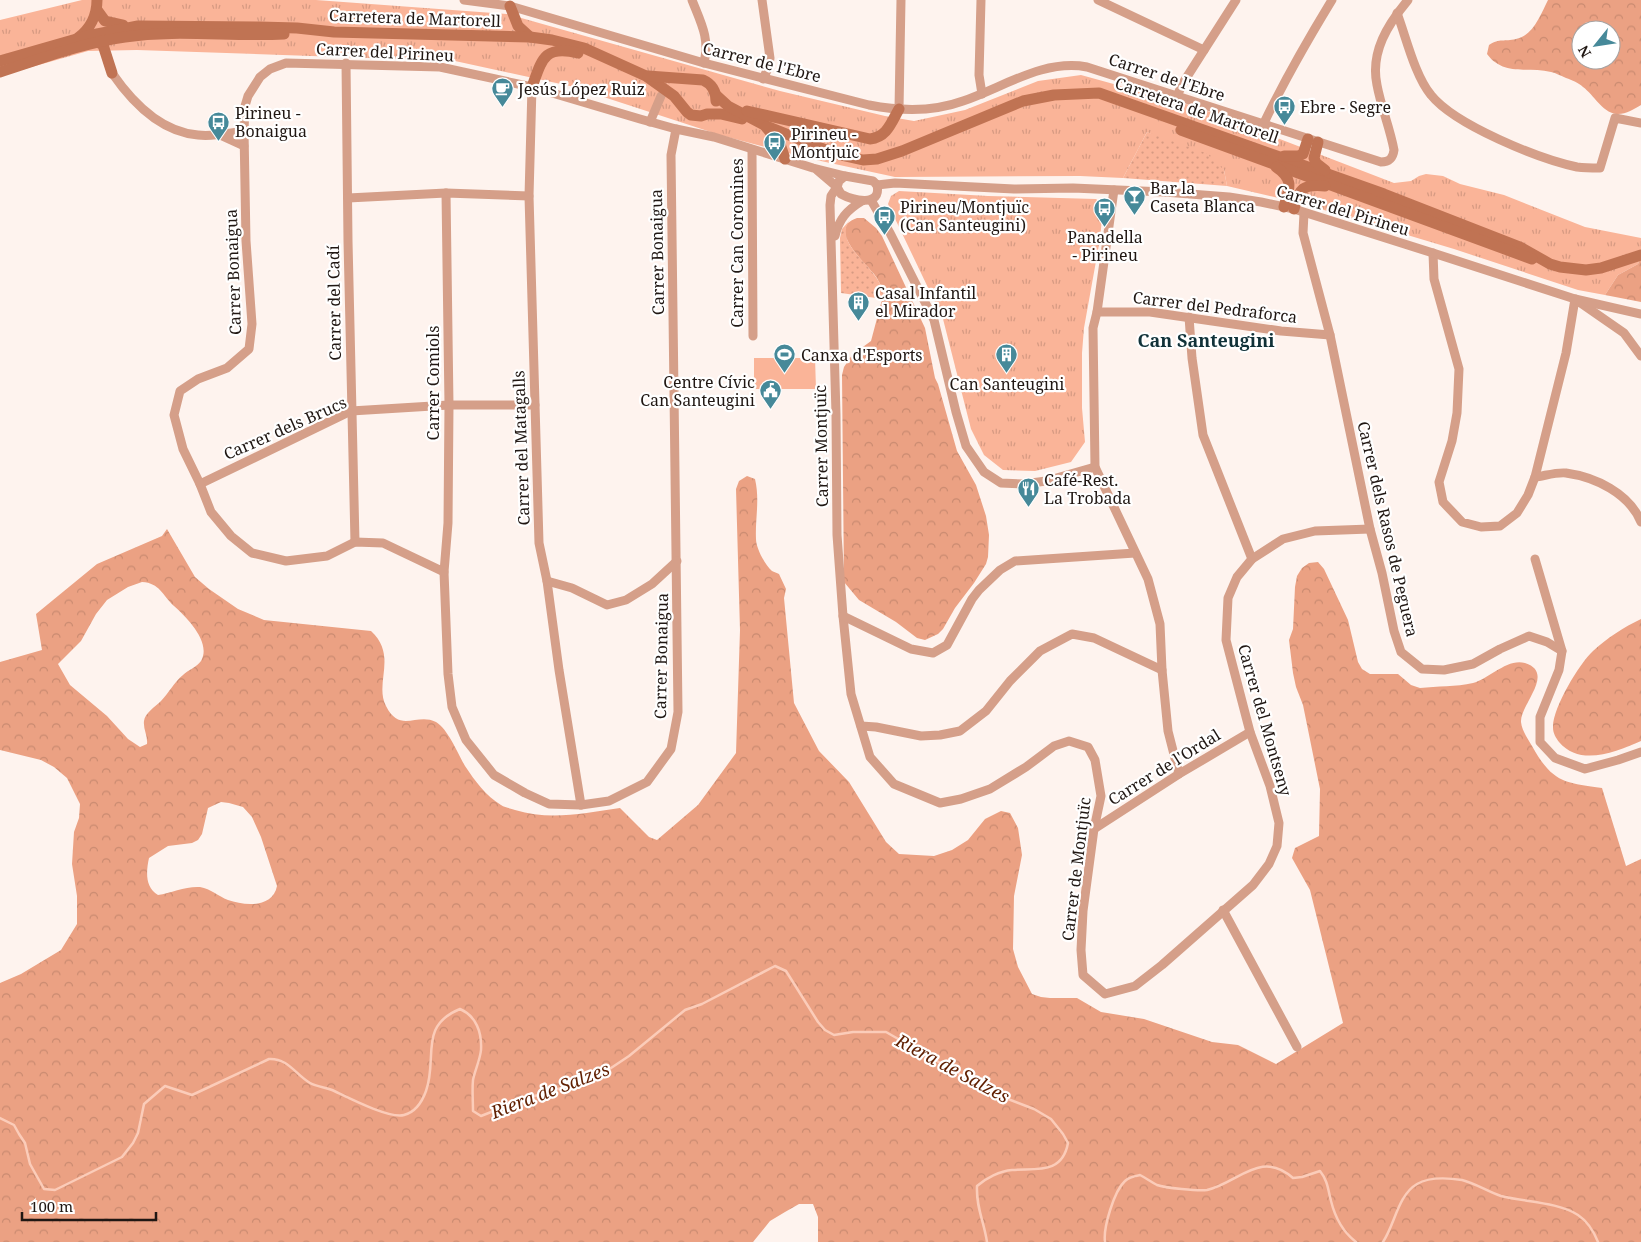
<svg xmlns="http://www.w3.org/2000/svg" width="1641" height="1242" viewBox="0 0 1641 1242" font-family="'Noto Serif',serif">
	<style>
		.grass { fill: url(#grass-tufts) }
		.forest { fill: url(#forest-crowns); fill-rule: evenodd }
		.park { fill: url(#park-dots) }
		.garden { fill: #fab498 }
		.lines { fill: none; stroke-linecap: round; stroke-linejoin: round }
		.stream { stroke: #fbccb9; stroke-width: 2.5 }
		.street { stroke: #d59f89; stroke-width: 9 }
		.secondary { stroke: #c07353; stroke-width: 11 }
		.labels { text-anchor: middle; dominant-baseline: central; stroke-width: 4.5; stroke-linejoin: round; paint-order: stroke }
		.street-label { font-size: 16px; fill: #201713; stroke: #fff }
		.poi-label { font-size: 16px; fill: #201713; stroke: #fff; text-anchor: start }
		.neighbourhood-label { font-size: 18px; font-weight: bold; fill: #113239; stroke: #fff }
		.water-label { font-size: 18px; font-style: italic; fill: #601f00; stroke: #fff }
	</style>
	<defs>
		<pattern id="grass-tufts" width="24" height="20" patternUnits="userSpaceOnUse" patternTransform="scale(1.25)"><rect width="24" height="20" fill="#fab498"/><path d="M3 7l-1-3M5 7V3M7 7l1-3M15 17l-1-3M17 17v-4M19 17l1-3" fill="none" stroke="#d69a82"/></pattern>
		<pattern id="forest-crowns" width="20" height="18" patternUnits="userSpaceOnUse" patternTransform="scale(1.25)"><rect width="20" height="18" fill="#eba183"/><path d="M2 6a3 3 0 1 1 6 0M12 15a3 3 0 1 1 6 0" fill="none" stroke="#c98a70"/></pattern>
		<pattern id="park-dots" width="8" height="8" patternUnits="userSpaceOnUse" patternTransform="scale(1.25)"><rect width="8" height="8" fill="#fab498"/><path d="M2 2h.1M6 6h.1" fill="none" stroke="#d69a82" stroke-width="1.8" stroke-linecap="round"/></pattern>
	</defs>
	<rect width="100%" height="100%" fill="#fef3ee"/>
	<g class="grass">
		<polygon points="82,0 316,0 507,14 780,91 885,116 914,121 965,110 1038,81 1081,75 1197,107 1394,183 1411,181 1419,176 1426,174 1443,176 1460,184 1504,195 1585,227 1641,238 1641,257 1638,264 1618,275 1605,295 1578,290 1454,249 1304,204 1227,186 1224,170 1147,132 1123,178 1080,176 895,177 807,158 720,135 570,86 455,61 137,50 88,51 0,76 0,20"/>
		<polygon points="899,191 988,196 1096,199 1101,203 1103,208 1100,239 1084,328 1082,353 1082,408 1085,442 1071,462 1035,471 1003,470 984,455 971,429 943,319 888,204 891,196"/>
	</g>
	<g class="forest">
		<path d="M1548,0H1641V105C1634,109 1625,115 1616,114C1602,112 1594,95 1583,87C1579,83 1572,80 1566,78C1561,76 1556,73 1551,72C1528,66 1504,77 1487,54L1489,45C1500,38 1504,42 1516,39C1533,36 1541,14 1548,0ZM1581,30H1611V60H1581Z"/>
		<path d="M857,218H864L876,228L882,236L925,328L935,378L938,384L957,451L976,485L986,516L989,535L988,557L986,564L974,583L955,608L943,629L938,634L925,640L917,638L896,622L859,600L844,582L842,375L844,367L852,355L871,341L884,292C881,286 878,279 874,274C864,262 826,228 857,218Z"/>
		<polygon points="1641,257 1641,302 1605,295 1618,275 1638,264"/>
		<path d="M747,476L755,479C760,500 755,519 756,539C756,548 765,565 772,571C774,572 777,573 779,574L786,589L784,598L794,703L819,751L849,782L886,842L899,854L934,856L952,850L968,840L985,819L1001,811L1010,813L1018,828L1022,855L1014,896L1013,949L1018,967L1032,994L1041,997L1050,998H1077L1101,1012L1144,1019L1212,1042L1238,1045L1276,1064L1343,1023L1310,890L1292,858L1295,848L1319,836L1320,789L1303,705L1296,687L1293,673L1289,640L1293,629L1295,587L1297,576L1302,568L1309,563L1318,562L1324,569L1348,620L1358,662L1362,669L1370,674H1398L1411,685L1420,688C1437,686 1456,687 1473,683C1489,679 1507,658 1525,663C1556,673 1520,704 1521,722C1522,731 1528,739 1532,746C1552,782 1564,783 1602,788L1626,866L1641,859V1242H818V1217L813,1204H799L785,1212L770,1221L753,1242H0V983L21,974L61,950L77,924V896L72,864L74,832L79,818L80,804L67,778L54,767L41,760L0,750V662L42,650L36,614L97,564L162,536L167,529L195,577L209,589L238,609L264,620L371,631C398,656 374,683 386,706C400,734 417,712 436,722C448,729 458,754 465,766C475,781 486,796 501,805C505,808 511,808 515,810C551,821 584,813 620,808L649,837L657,840L698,805L736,753L740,630L736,489L739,481ZM142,582C160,583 162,595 174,606C186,617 212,642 201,661C197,667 188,670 183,675C174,682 169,693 161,701C155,707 145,713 144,721C143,729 148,736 147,744L140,747L128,739L107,716L70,685L58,664L81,641L96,614L107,600L128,587ZM221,802L229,803L243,807L252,817L261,837L277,886C273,908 245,906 228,900C218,896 211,889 200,887C186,886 171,893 158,895C145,887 146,872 149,858L168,846L192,843L198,840L202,834L208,808Z"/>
		<path d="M1641,619V741C1616,752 1580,767 1559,742C1556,738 1553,733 1553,728C1552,709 1579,664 1593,651C1607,638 1624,627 1641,619Z"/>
	</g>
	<g class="park">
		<polygon points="1147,132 1206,153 1224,170 1227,186 1123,178"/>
		<path d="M850,220C830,247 887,270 883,299L841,293L840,238L842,229Z"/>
	</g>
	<polygon class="garden" points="754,358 815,358 816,389 754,389"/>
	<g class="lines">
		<g class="stream">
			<path d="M0,1118L14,1125L19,1134L25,1143L30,1164L44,1189L55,1190L122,1157L133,1143L138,1133L144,1104L165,1086L192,1095L269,1059C288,1058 295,1074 310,1083C317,1087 325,1087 332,1090C347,1097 389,1119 404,1115C416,1112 422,1102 426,1091C438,1058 418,1026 460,1009C476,1016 482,1032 481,1050C480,1060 475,1070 473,1080C472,1090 473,1101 473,1111L481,1116L532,1096L542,1095L605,1072L629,1056L685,1010L702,1004L775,966L786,971L818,1022L825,1030L834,1035L853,1032H886L995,1094L1034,1109L1051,1119L1063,1134L1068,1143C1062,1175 1036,1168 1012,1170C1000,1171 986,1178 977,1186C976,1208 984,1221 987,1242"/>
			<path d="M1105,1242C1103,1228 1114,1191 1125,1181C1129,1177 1135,1176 1140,1175C1146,1178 1151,1182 1157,1185C1165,1188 1198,1191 1207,1190C1238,1183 1261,1149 1293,1178L1302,1177L1320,1171C1328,1181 1328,1190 1331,1201C1335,1217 1343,1232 1356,1242"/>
			<path d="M1383,1242C1395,1224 1398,1195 1417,1184C1429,1177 1449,1178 1462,1180C1475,1183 1488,1192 1501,1196C1524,1202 1558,1202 1578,1215C1587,1221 1594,1232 1598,1242"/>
		</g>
		<g class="street">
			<path d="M464,0L510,6L704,63L869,105C900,111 933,112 963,101C1004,87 1043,59 1087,67L1381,162C1390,162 1393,158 1394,150C1390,128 1381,107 1377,85C1370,52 1388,24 1408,0"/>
			<path d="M692,0C701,23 710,38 704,63"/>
			<polyline points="762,0 770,58 769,66 763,79"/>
			<polyline points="981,0 979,75 982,94"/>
			<polyline points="1098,0 1204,50"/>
			<path d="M1397,13C1406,37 1415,76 1431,95C1455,125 1539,159 1577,167C1585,168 1593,168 1600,168L1615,118L1641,123"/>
			<polyline points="346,63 348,241 355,542"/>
			<path d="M112,73C132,102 161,132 198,135C213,137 229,133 244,131"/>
			<polyline points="532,87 529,196 539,543 547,581 559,670 581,805"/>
			<polyline points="1177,96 1183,83 1236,0"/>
			<polyline points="899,109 901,0"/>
			<polyline points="650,122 661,96"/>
			<path d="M1263,125C1284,81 1307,41 1332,0"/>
			<polyline points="220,135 244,146"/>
			<polyline points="752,150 753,336"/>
			<path d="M817,170L837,187L841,194C852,200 882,208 877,185"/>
			<polyline points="1114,190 1097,312 1093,328 1095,467 1148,579 1160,624 1162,670 1168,731 1179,774"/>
			<polyline points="446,193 449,405 448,523 444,572 448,674 452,707 466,740 494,775 525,793 549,804 581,805 609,801 647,782 671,749 678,712 671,155 676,129"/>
			<polyline points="348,198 446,193 529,196"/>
			<polyline points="871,200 890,233 934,320 956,412 966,446 984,472 1001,483 1024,484 1046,481 1095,467"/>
			<polyline points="1304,213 1303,233 1330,335 1370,529 1382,573 1394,631 1401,652 1422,669 1444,670 1473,664 1500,649 1529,636 1547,642 1562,651 1559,670 1540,717 1540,742 1555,758 1585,769 1618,760 1641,752"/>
			<path d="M835,236C839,219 847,210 862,201"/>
			<polyline points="1433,253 1434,279 1459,369 1457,413 1452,441 1439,482 1443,502 1462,522 1481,527 1500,526 1517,513 1528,495 1535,477 1566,353 1575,299 1624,333 1641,356"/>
			<polyline points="1097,312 1150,312 1281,331 1330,335"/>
			<polyline points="1189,317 1192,358 1203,435 1252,559"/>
			<path d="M1535,477C1544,476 1556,472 1566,473C1595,477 1629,493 1641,522"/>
			<polyline points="200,484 351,411 449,405 535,405"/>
			<polyline points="1370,529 1315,531 1283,539 1252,559 1237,577 1228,598 1226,640 1250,732 1270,786 1279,823 1277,846 1269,864 1253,885 1162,965 1135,986 1105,994 1083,975 1081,950 1083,911 1094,829 1101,796 1095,760 1088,747 1069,741 1054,746 1026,767 990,789 961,799 940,803 894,784 870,757 851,694 843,616 837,535 836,414 830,205 831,196 837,187 839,181 845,176 873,181 877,185 895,183 1014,189 1073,188 1164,192 1229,197 1261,202 1294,209 1433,253 1575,299 1641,314"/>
			<polyline points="1535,559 1562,651"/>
			<polyline points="444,572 383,543 355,542 327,556 286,561 252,553 231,536 211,512 200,484 183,449 174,415 180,391 198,379 227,368 249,349 252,324 246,241 244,131 245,106 248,96 260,77 270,69 286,63 440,67 532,87 640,119 676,129 714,137 813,168 845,176"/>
			<polyline points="547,581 572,588 607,605 626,600 652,584 677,561"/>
			<polyline points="843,616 911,649 933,653 947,645 972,599 979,590 1000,570 1015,561 1135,553"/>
			<polyline points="861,726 876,727 921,736 940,735 960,731 986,711 1010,681 1040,651 1072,634 1094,638 1162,670"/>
			<polyline points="1094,829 1179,774 1250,732"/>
			<polyline points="1223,910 1297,1047"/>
		</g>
		<g class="secondary">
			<polyline points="510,6 518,26 530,37"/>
			<polyline points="97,10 105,21 123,25"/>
			<path d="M78,38C90,29 97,15 97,0"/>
			<polyline points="95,40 103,45 112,73"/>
			<polyline points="0,61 87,36 138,26 259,27 297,28 334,32 530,37 552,40 584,48 646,76 674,96 687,112 691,115 701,116 707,114 721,114 742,119"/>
			<path d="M0,72C41,59 82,43 125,37C177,29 232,37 284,34"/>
			<path d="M648,76L703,80C712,84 716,91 716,101"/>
			<path d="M532,87C542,59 544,45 578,53"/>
			<polyline points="716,95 728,106 764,125 836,154 863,160 877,159 902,151 1023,101 1054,95 1099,93 1384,194 1520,247 1550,264 1560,267 1586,270 1601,268 1641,255"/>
			<path d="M747,111L870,139C887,137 891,123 899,109"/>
			<polyline points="766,127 780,144 785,159"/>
			<polyline points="1181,130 1532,259"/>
			<polyline points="1318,142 1314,158 1316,163 1325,170"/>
			<polyline points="1284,156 1298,156 1303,154 1308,139"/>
			<path d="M1276,167C1295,180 1289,189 1284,207"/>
			<path d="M1294,209C1299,188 1303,184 1325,186"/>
		</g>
	</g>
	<defs>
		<symbol id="cafe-pin" viewBox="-11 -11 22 30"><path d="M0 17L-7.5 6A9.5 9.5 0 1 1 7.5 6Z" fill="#468999" stroke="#fff"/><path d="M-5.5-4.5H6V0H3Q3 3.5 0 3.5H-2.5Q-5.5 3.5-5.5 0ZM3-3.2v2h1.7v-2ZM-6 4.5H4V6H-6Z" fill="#fff"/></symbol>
		<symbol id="bus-pin" viewBox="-11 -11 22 30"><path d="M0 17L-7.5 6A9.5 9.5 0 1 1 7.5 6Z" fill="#468999" stroke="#fff"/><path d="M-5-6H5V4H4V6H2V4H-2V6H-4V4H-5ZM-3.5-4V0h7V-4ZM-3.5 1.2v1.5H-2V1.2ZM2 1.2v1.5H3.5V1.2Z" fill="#fff"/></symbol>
		<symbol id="bar-pin" viewBox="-11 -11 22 30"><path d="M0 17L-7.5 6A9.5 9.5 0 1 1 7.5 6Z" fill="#468999" stroke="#fff"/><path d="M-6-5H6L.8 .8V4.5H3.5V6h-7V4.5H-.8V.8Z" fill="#fff"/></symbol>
		<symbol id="building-pin" viewBox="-11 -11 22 30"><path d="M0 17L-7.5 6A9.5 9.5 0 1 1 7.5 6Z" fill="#468999" stroke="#fff"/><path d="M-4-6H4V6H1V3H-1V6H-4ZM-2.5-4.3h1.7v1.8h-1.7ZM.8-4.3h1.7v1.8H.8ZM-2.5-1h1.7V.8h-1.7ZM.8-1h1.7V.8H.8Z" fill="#fff"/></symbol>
		<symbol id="stadium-pin" viewBox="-11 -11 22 30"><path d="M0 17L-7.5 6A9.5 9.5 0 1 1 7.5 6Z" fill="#468999" stroke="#fff"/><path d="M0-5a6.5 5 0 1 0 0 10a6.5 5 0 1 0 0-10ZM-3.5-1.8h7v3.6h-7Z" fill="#fff"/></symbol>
		<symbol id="civic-pin" viewBox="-11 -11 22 30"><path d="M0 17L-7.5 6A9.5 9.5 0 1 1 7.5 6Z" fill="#468999" stroke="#fff"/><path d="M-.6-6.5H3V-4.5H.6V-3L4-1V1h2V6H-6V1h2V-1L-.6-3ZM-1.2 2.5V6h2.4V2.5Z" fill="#fff"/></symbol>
		<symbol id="restaurant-pin" viewBox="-11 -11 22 30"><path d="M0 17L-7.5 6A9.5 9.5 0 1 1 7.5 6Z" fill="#468999" stroke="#fff"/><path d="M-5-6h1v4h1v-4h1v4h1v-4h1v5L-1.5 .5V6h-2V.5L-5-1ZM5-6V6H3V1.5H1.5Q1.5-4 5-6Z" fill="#fff"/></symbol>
	</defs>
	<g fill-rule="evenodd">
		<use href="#cafe-pin" x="490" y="76" width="25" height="34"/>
		<use href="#bus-pin" x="1272" y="94" width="25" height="34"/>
		<use href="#bus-pin" x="206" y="110" width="25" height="34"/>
		<use href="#bus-pin" x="762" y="130" width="25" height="34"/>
		<use href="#bar-pin" x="1122" y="184" width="25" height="34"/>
		<use href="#bus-pin" x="1092" y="196" width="25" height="34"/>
		<use href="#bus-pin" x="872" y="204" width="25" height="34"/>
		<use href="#building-pin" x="846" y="290" width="25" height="34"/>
		<use href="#stadium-pin" x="772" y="342" width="25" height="34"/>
		<use href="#building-pin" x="994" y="342" width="25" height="34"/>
		<use href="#civic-pin" x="758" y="378" width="25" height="34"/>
		<use href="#restaurant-pin" x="1016" y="476" width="25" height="34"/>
	</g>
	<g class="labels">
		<g class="street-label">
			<text transform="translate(415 18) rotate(2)">Carretera de Martorell</text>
			<text transform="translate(385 52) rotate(3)">Carrer del Pirineu</text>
			<text transform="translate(762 62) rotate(14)">Carrer de l'Ebre</text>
			<text transform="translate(1167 77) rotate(18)">Carrer de l'Ebre</text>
			<text transform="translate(1197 110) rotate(19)">Carretera de Martorell</text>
			<text transform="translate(1343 210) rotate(17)">Carrer del Pirineu</text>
			<text transform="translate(737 243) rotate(-90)">Carrer Can Coromines</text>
			<text transform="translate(657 252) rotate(-91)">Carrer Bonaigua</text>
			<text transform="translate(233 272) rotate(-92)">Carrer Bonaigua</text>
			<text transform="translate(334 303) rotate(-91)">Carrer del Cadí</text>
			<text transform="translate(1215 307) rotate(7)">Carrer del Pedraforca</text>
			<text transform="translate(433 383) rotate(-90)">Carrer Comiols</text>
			<text transform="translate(285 428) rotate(-24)">Carrer dels Brucs</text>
			<text transform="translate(821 446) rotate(-91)">Carrer Montjuïc</text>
			<text transform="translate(521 448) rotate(-92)">Carrer del Matagalls</text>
			<text transform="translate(1388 529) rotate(77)">Carrer dels Rasos de Peguera</text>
			<text transform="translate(661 656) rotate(-89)">Carrer Bonaigua</text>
			<text transform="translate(1265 720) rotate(74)">Carrer del Montseny</text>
			<text transform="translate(1164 767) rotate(-32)">Carrer de l'Ordal</text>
			<text transform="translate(1076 869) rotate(-83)">Carrer de Montjuïc</text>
		</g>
		<g class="poi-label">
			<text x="518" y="89">Jesús López Ruiz</text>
			<text x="1300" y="107">Ebre - Segre</text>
			<text x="235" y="113">Pirineu -<tspan x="235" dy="18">Bonaigua</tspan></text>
			<text x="791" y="134">Pirineu -<tspan x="791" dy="18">Montjuïc</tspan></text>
			<text x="1150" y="188">Bar la<tspan x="1150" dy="18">Caseta Blanca</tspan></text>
			<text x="900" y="207">Pirineu/Montjuïc<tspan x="900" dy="18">(Can Santeugini)</tspan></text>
			<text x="1105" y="237" text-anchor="middle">Panadella<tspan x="1105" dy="18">- Pirineu</tspan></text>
			<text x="875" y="293">Casal Infantil<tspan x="875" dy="18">el Mirador</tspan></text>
			<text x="801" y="355">Canxa d'Esports</text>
			<text x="755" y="382" text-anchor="end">Centre Cívic<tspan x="755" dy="18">Can Santeugini</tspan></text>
			<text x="1007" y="384" text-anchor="middle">Can Santeugini</text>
			<text x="1044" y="480">Café-Rest.<tspan x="1044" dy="18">La Trobada</tspan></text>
		</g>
		<g class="neighbourhood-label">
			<text x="1206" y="340">Can Santeugini</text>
		</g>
		<g class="water-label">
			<text transform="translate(953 1068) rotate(28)">Riera de Salzes</text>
			<text transform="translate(550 1090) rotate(-21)">Riera de Salzes</text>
		</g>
	</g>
	<g transform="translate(1596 45) rotate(240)"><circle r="24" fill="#ffffff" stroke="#a6a2a1"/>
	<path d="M0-4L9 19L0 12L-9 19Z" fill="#468999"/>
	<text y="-8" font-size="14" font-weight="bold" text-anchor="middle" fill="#201713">N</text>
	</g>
	<path d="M22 1212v8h134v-8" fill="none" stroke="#201713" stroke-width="2.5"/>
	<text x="30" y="1212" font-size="15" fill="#201713" stroke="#ffffff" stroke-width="4" paint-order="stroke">100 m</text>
</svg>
